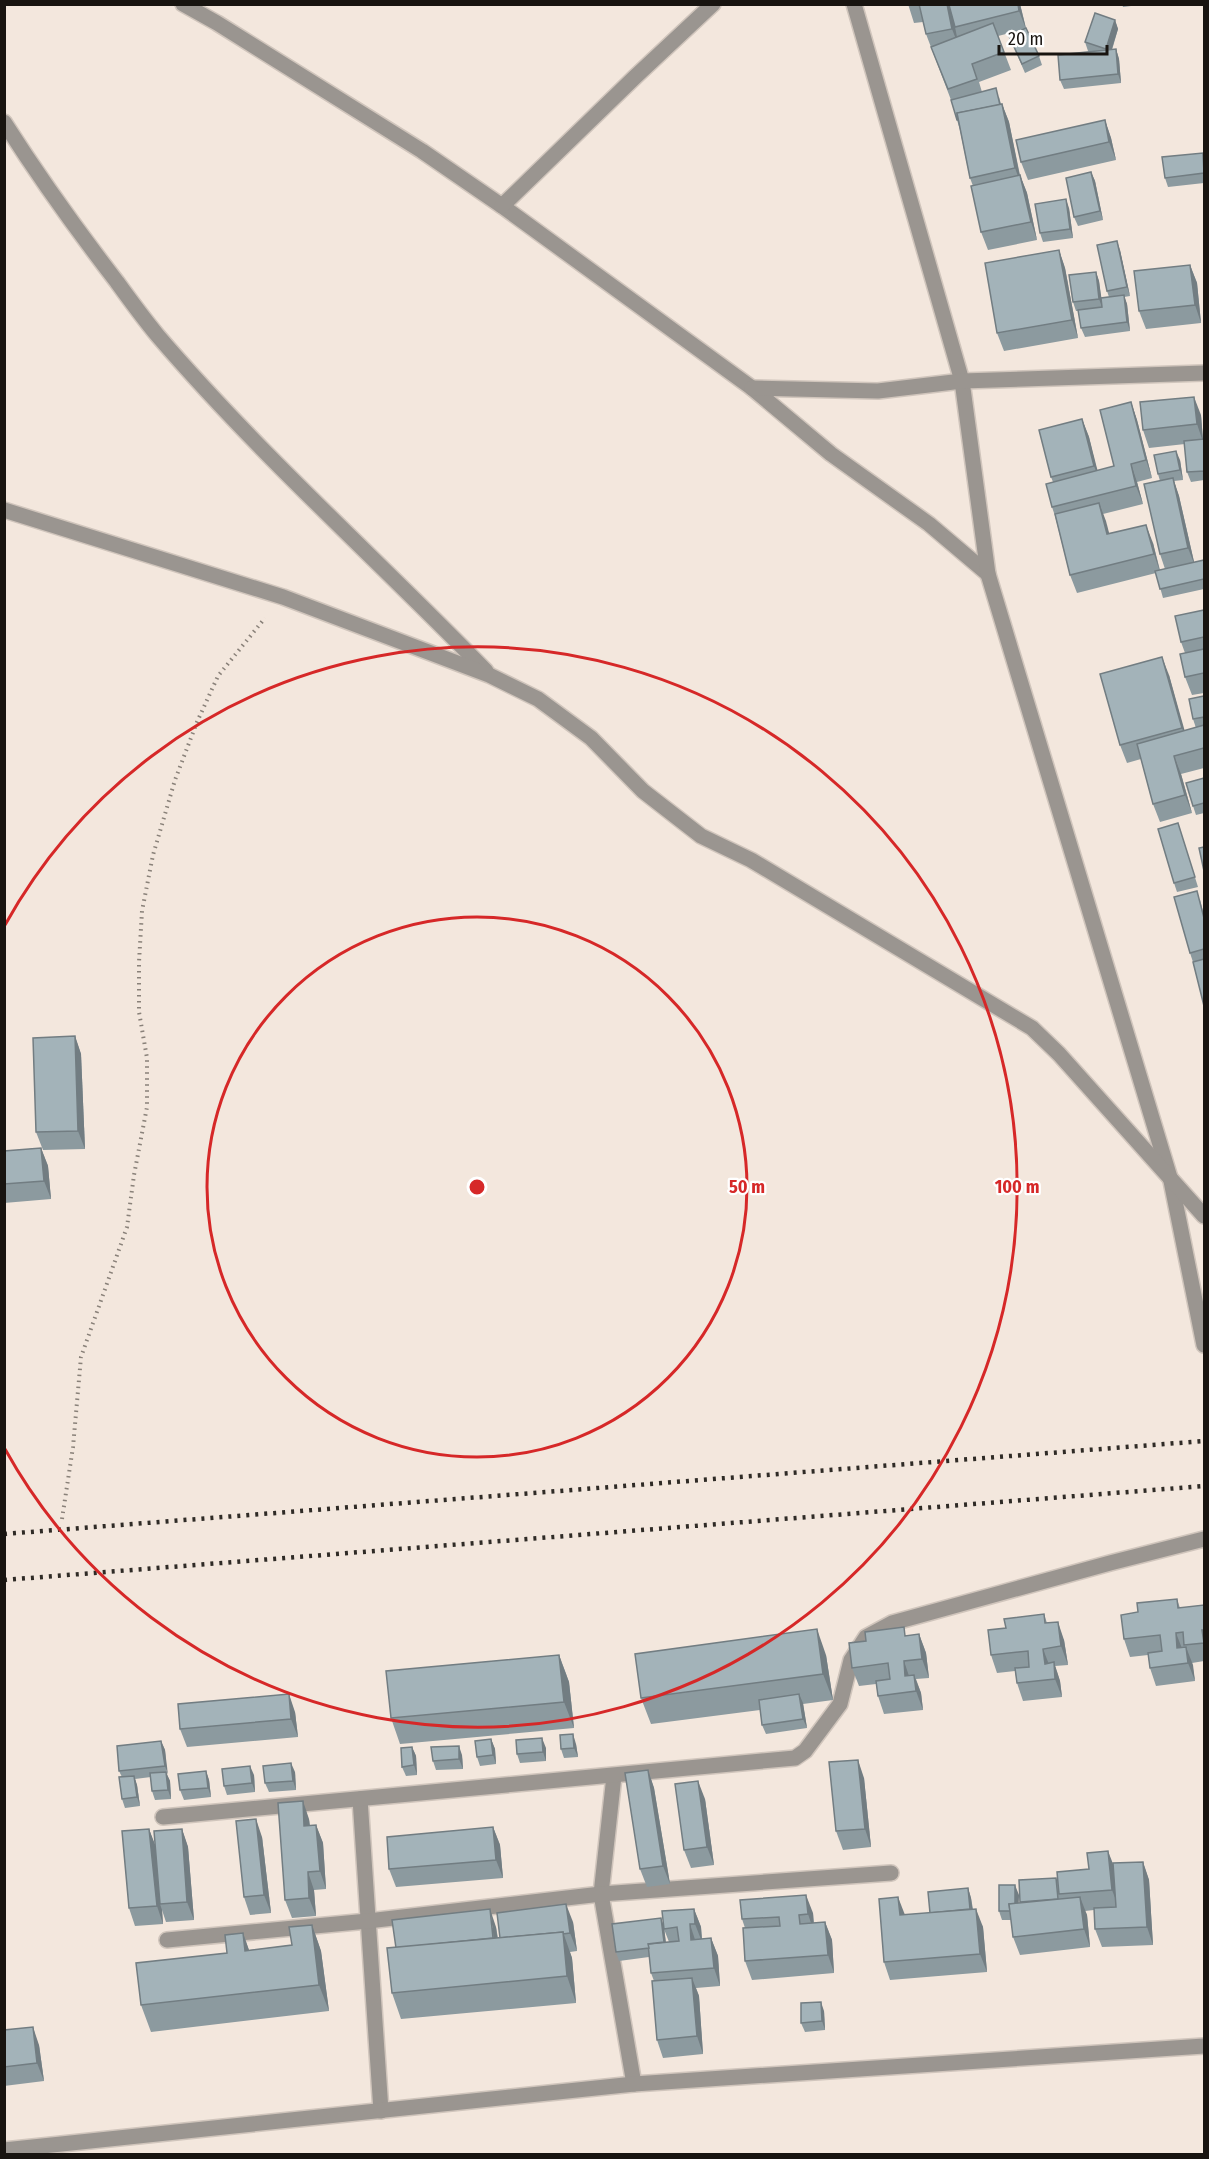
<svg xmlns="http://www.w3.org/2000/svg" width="1209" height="2159" viewBox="0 0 1209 2159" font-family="'Fira Sans Condensed',sans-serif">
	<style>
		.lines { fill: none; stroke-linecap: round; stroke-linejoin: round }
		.service-casing { stroke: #d0c5bc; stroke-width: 18 }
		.minor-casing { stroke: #d0c5bc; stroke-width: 18 }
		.path { stroke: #898179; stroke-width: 4; stroke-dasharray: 1.5 4.5; stroke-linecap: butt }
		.service { stroke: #9a9590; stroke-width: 15 }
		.minor { stroke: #9a9590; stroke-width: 15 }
		.rail { stroke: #2f2b26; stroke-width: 4.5; stroke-dasharray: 3 6; stroke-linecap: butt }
		.wall { fill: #8c9a9f }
		.shaded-wall { fill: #727d82 }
		.building { fill: #a3b3b9; stroke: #727d82; stroke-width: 1.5 }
		.ring { fill: none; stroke: #d62828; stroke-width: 3 }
		.centre { fill: #d62828; stroke: #fff; stroke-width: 3 }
		.ring-label { font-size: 18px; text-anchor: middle; font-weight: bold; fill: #d62828; stroke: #fff; stroke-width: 4.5; stroke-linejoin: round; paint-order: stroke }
	</style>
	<rect width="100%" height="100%" fill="#f3e7dd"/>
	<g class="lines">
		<defs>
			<g id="service">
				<polyline points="614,1776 601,1894 634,2084"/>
				<polyline points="360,1799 381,2111"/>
				<polyline points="163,1817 795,1758 805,1751 840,1704 851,1660 866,1637 892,1623 1110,1563 1204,1539"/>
				<polyline points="167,1940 368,1921 601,1894 891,1873"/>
				<polyline points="4,2150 634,2084 1204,2046"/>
			</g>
			<g id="minor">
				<polyline points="183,4 217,23 422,151 502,206 752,388 831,454 929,524 988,574"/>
				<polyline points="854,4 962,381 988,574 1171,1181 1204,1345"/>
				<path d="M4,122C39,177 77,230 117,282C130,300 144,319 158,336C260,455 377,559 486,671"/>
				<polyline points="502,206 635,77 713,4"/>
				<polyline points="752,388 878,391 962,381 1204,373"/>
				<polyline points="4,510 283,597 489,675 538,699 591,738 643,791 701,836 751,860 1032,1028 1059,1054 1204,1216"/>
			</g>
		</defs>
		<use href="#service" class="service-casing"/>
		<use href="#minor" class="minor-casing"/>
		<polyline class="path" points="62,1519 73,1447 81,1357 127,1227 134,1175 147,1107 147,1058 139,1012 139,962 142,911 153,855 175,780 197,722 218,676 265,618"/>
		<use href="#service" class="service"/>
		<use href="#minor" class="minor"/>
		<g class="rail">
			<polyline points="4,1534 1204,1441"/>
			<polyline points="4,1580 1204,1486"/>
		</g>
	</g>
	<g class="wall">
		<polygon points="908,4 1020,4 1026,28 1039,56 1042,65 1025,73 1009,36 1022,30 998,36 1011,70 979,82 982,92 999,97 1001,104 1002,104 1009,122 1020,175 1027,193 1037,240 988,250 981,232 973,186 970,178 960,130 951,100 926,34 923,22 914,23"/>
		<polygon points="1122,4 1147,4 1123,7"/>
		<polygon points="1115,20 1118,29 1112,50 1116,49 1119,59 1121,83 1064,89 1060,80 1091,52 1088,51 1085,42"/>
		<polygon points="1105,120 1111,138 1116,160 1028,180 1021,162"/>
		<polygon points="1203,153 1204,158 1204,183 1168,187 1165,178"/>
		<polygon points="1091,172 1095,181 1103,220 1078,226 1074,217"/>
		<polygon points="1069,208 1073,238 1043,242 1040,233"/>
		<polygon points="1059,250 1065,268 1078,338 1004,351 997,333"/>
		<polygon points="1120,250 1130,296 1124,297 1127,304 1130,331 1085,337 1081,328 1079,311 1076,311 1073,302 1096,272 1099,281 1101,298 1109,297 1107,291"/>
		<polygon points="1190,265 1197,283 1201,323 1146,329 1139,311"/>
		<polygon points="1131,402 1137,420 1152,478 1137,482 1143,504 1103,514 1109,534 1153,543 1160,570 1165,569 1160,554 1160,481 1158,474 1180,460 1183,480 1174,481 1179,496 1194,562 1204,562 1204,589 1163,598 1156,573 1077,593 1070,575 1055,516 1052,507 1053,482 1051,477 1082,419 1089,437 1097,471 1114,466"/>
		<polygon points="1201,415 1203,439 1204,439 1204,480 1191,482 1187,472 1185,444 1149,448 1143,430"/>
		<polygon points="1204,610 1204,693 1192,695 1185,677 1185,653 1181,642"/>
		<polygon points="1169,675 1184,731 1196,728 1193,719 1204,696 1204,768 1181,774 1192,813 1160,822 1153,804 1141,759 1127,763 1120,745"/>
		<polygon points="1204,778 1204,813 1196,815 1193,806"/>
		<polygon points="1178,823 1198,887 1177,892 1174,883"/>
		<polygon points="1200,900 1204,915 1204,1006 1193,962 1190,953"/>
		<polygon points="75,1036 81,1054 85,1149 43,1150 36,1132"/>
		<polygon points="41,1148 48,1166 51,1199 4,1203 4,1151"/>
		<polygon points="1177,1599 1180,1608 1204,1605 1204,1661 1192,1663 1195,1681 1156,1686 1150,1668 1148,1655 1130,1657 1124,1639 1138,1612"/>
		<polygon points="1044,1614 1047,1623 1064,1640 1068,1665 1055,1666 1060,1681 1062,1697 1023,1701 1017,1683 1015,1671 997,1673 991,1655 1006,1628"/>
		<polygon points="919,1634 926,1653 929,1678 916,1679 921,1693 923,1710 884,1714 878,1696 876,1684 859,1686 852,1668 908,1636"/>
		<polygon points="559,1655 569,1682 574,1728 400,1744 391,1718"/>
		<polygon points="826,1655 833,1700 803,1704 807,1728 766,1734 762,1725 760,1710 651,1724 641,1698"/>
		<polygon points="295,1712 298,1737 187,1747 180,1729"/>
		<polygon points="491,1739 495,1749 496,1764 480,1766 477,1757"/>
		<polygon points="161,1741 165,1750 167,1775 170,1781 171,1799 155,1800 152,1791 151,1777 135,1779 137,1785 140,1806 125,1808 122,1799 122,1777 119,1771"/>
		<polygon points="576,1744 578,1757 564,1758 561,1749"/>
		<polygon points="412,1747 416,1756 417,1775 406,1776 402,1767"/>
		<polygon points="546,1748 546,1761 520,1763 517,1754"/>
		<polygon points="462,1755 463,1769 436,1770 433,1761"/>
		<polygon points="648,1770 654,1788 670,1884 647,1887 640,1869"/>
		<polygon points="206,1771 209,1780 211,1797 184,1800 180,1790"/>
		<polygon points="295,1772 296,1790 269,1792 265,1783"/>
		<polygon points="254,1775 255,1792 227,1795 224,1786"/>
		<polygon points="864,1778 871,1847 843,1850 836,1831"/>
		<polygon points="705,1799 714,1865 691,1868 684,1850"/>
		<polygon points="309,1819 310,1825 316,1825 323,1843 326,1889 314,1890 316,1916 292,1918 285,1900"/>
		<polygon points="493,1827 500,1845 503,1878 396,1887 389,1869"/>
		<polygon points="149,1829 155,1846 182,1829 188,1847 194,1920 166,1922 162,1910 163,1924 135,1926 129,1908"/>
		<polygon points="262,1837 271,1913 250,1915 244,1897"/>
		<polygon points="1143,1862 1149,1880 1153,1945 1102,1947 1095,1929 1094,1910 1085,1911 1087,1915 1090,1947 1020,1955 1013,1937 1011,1920 1002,1920 999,1911 1019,1895 1018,1903 1021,1903 1020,1902 1056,1878 1058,1882 1113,1865"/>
		<polygon points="968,1888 971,1898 973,1909 983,1927 987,1972 890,1980 884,1962 930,1913"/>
		<polygon points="694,1909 701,1927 702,1939 711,1938 718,1956 720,1986 696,1988 699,1996 703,2054 663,2058 657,2040 654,1981 651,1973 649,1957 619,1961 616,1952 661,1918 664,1927 666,1942 669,1942 664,1929"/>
		<polygon points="813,1913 814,1923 825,1922 832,1940 834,1973 752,1980 745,1961 745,1928 742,1919"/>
		<polygon points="573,1922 577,1951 570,1952 572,1958 576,2003 401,2019 392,1993 396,1948 496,1927 498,1938"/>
		<polygon points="312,1925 321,1951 329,2011 151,2032 141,2005 227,1953 243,1933 249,1950 292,1945"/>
		<polygon points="824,2011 825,2030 805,2032 801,2023"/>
		<polygon points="4,2030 39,2045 44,2081 4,2086"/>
	</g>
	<g class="shaded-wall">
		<polygon points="947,4 948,4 953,17 959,47 952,29"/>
		<polygon points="1018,4 1020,4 1026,29 1019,11"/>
		<polygon points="1115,20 1118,29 1109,58 1106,49"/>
		<polygon points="1116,49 1119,59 1121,83 1118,74"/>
		<polygon points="1002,104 1009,122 1022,187 1015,168"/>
		<polygon points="1105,120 1111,138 1116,160 1109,142"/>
		<polygon points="1091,172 1095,181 1103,220 1100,211"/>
		<polygon points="1020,175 1027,193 1037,240 1031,222"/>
		<polygon points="1066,199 1069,208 1073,238 1070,229"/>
		<polygon points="1117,241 1120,250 1130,296 1127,287"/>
		<polygon points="1059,250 1065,268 1078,338 1072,320"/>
		<polygon points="1190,265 1197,283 1201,323 1195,305"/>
		<polygon points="1096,272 1099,281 1103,309 1099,299"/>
		<polygon points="1124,295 1127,304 1130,331 1127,322"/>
		<polygon points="1194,397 1201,415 1203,442 1197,424"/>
		<polygon points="1131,402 1137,420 1152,478 1146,460"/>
		<polygon points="1082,419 1089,437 1101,484 1094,466"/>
		<polygon points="1176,451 1180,460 1183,480 1180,470"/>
		<polygon points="1131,464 1137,482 1143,504 1136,486"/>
		<polygon points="1173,478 1179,496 1195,566 1188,548"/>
		<polygon points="1099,503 1106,521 1114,552 1107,534"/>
		<polygon points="1146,525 1153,543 1160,572 1154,554"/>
		<polygon points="1162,657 1169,675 1189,746 1182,728"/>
		<polygon points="1174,756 1181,774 1192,813 1185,795"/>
		<polygon points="75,1036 81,1054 85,1149 78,1131"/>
		<polygon points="41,1148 48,1166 51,1199 44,1181"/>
		<polygon points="1058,1622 1064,1640 1068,1665 1061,1646"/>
		<polygon points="817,1629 826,1655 833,1700 823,1674"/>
		<polygon points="1176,1633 1183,1651 1177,1648"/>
		<polygon points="919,1634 926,1653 929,1678 922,1659"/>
		<polygon points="1186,1647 1193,1665 1195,1681 1188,1663"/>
		<polygon points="1043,1649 1050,1667 1045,1664"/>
		<polygon points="559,1655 569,1682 574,1728 564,1702"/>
		<polygon points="904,1661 910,1679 905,1676"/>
		<polygon points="1054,1662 1060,1681 1062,1697 1055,1679"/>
		<polygon points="914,1675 921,1693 923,1710 916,1691"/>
		<polygon points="289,1694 295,1712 298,1737 291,1719"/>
		<polygon points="799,1694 803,1703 807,1728 803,1719"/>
		<polygon points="573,1734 576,1744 578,1757 574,1748"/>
		<polygon points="542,1738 546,1748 546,1761 543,1752"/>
		<polygon points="491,1739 495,1749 496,1764 493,1755"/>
		<polygon points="161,1741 165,1750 168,1775 165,1766"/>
		<polygon points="459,1746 462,1755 463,1769 459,1759"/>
		<polygon points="412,1747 416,1756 417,1775 414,1765"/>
		<polygon points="858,1760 864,1778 871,1847 865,1829"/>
		<polygon points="291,1763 295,1772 296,1790 293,1781"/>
		<polygon points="250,1766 254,1775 255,1792 252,1783"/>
		<polygon points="648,1770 654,1788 670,1884 663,1866"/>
		<polygon points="206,1771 209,1780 211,1797 208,1788"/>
		<polygon points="166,1772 170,1781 171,1799 168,1790"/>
		<polygon points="134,1776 137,1785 140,1806 137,1797"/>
		<polygon points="698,1781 705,1799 714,1865 707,1847"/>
		<polygon points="303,1801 309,1819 311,1844 304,1826"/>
		<polygon points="256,1819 262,1837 271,1913 264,1895"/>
		<polygon points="316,1825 323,1843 326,1889 320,1871"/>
		<polygon points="493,1827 500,1845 503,1878 496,1860"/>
		<polygon points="149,1829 156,1847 160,1904 162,1910 163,1924 157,1906"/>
		<polygon points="182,1829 188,1847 194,1920 187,1902"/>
		<polygon points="1108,1851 1115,1869 1119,1908 1112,1890"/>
		<polygon points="1143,1862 1149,1880 1153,1945 1147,1927"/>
		<polygon points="308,1872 314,1890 316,1916 309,1898"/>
		<polygon points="1015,1885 1019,1895 1018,1920 1015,1911"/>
		<polygon points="968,1888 971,1898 974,1922 971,1913"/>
		<polygon points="806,1895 813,1913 814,1932 808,1914"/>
		<polygon points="898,1897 905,1915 900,1915"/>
		<polygon points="1080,1897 1087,1915 1090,1947 1084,1929"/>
		<polygon points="566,1904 573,1922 577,1951 570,1933"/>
		<polygon points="490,1909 496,1927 500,1958 494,1940"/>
		<polygon points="694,1909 701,1927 702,1942 695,1924"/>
		<polygon points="976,1909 983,1927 987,1972 980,1954"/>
		<polygon points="661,1918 664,1927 667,1955 664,1946"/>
		<polygon points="825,1922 832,1940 834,1973 828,1955"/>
		<polygon points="690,1924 696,1943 691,1940"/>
		<polygon points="312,1925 321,1951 329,2011 319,1985"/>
		<polygon points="563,1932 572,1958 576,2003 567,1976"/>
		<polygon points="243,1933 252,1959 245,1951"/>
		<polygon points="711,1938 718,1956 720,1986 714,1968"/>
		<polygon points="692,1978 699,1996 703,2054 697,2036"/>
		<polygon points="821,2002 824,2011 825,2030 822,2021"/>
		<polygon points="33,2027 39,2045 44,2081 37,2063"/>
	</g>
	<g class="building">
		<polygon points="919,4 947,4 952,29 926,34"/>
		<polygon points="951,4 1018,4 1019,11 955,27 949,5"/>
		<polygon points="1095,13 1115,20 1106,49 1085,42"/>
		<polygon points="993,23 1004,52 972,64 977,79 948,89 931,47"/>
		<polygon points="1026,28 1039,56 1022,64 1009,36"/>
		<polygon points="1116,49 1118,74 1060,80 1058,55"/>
		<polygon points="996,88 1000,105 957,113 958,120 957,120 951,100"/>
		<polygon points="1002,104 1015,168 970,178 957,113"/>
		<polygon points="1105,120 1109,142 1021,162 1016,140"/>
		<polygon points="1203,153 1204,173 1165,178 1162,157"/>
		<polygon points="1091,172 1100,211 1074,217 1066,178"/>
		<polygon points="1020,175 1031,222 981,232 971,186"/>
		<polygon points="1066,199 1070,229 1040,233 1035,204"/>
		<polygon points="1117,241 1127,287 1107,291 1097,245"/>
		<polygon points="1059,250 1072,320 997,333 985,263"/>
		<polygon points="1190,265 1195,305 1139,311 1134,271"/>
		<polygon points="1096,272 1099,299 1073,302 1069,275"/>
		<polygon points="1124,295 1127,322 1081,328 1078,310 1102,307 1101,298"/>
		<polygon points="1194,397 1197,424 1143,430 1140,402"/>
		<polygon points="1131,402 1146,460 1131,464 1136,486 1052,507 1046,484 1114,466 1100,410"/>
		<polygon points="1082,419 1094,466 1051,477 1039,430"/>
		<polygon points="1204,439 1204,471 1187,472 1184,441"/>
		<polygon points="1176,451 1180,470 1158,474 1154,455"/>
		<polygon points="1173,478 1188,548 1160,554 1144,484"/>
		<polygon points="1099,503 1107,534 1146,525 1154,554 1070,575 1055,514"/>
		<polygon points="1204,560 1204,579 1160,589 1155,571"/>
		<polygon points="1204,610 1204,637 1181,642 1175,616"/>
		<polygon points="1204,649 1204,673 1185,677 1180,654"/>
		<polygon points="1162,657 1182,728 1120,745 1100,674"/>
		<polygon points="1204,696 1204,717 1193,719 1189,699"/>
		<polygon points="1204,725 1204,748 1174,756 1185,795 1153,804 1137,744"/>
		<polygon points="1204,778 1204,803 1193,806 1186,783"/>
		<polygon points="1178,823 1195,877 1174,883 1158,829"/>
		<polygon points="1204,847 1204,871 1199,848"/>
		<polygon points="1197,891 1204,918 1204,949 1190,953 1174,897"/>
		<polygon points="1204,959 1204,1006 1193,962"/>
		<polygon points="75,1036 78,1131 36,1132 33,1038"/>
		<polygon points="41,1148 44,1181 4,1184 4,1151"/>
		<polygon points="1177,1599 1178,1608 1204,1605 1204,1630 1202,1630 1204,1643 1184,1645 1183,1632 1176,1633 1177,1648 1186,1647 1188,1663 1150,1668 1148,1653 1162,1651 1160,1635 1124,1639 1121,1615 1138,1612 1137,1603"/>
		<polygon points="1044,1614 1045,1623 1058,1622 1061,1646 1043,1649 1045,1664 1054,1662 1055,1679 1017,1683 1015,1668 1029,1667 1028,1651 991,1655 988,1630 1006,1628 1004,1619"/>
		<polygon points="904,1627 905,1636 919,1634 922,1659 904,1661 905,1676 914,1675 916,1691 878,1696 876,1681 890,1679 888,1663 852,1668 849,1643 866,1641 865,1632"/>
		<polygon points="817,1629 823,1674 641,1698 635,1654"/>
		<polygon points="559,1655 564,1702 391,1718 386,1671"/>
		<polygon points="289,1694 291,1719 180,1729 178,1704"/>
		<polygon points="799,1694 803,1719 762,1725 759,1700"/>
		<polygon points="573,1734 574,1748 561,1749 560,1735"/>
		<polygon points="542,1738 543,1752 517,1754 516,1740"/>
		<polygon points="491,1739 493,1755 477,1757 475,1741"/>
		<polygon points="161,1741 165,1766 119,1771 117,1746"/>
		<polygon points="459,1746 459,1759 433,1761 431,1747"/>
		<polygon points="412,1747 414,1765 402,1767 401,1748"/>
		<polygon points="858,1760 865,1829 836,1831 829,1762"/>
		<polygon points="291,1763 293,1781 265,1783 263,1766"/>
		<polygon points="250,1766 252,1783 224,1786 222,1769"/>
		<polygon points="648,1770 663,1866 640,1869 625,1773"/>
		<polygon points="206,1771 208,1788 180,1790 178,1774"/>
		<polygon points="166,1772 168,1790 152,1791 150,1773"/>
		<polygon points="134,1776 137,1797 122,1799 119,1777"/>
		<polygon points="698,1781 707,1847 684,1850 675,1784"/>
		<polygon points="303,1801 304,1826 316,1825 320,1871 308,1872 309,1898 285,1900 278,1803"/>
		<polygon points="256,1819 264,1895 244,1897 236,1821"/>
		<polygon points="493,1827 496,1860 389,1869 387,1837"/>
		<polygon points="149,1829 157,1906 129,1908 122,1831"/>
		<polygon points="182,1829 187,1902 160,1904 154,1831"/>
		<polygon points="1108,1851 1112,1890 1059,1894 1057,1872 1089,1869 1087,1853"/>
		<polygon points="1143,1862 1147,1927 1095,1929 1094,1908 1116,1907 1113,1863"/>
		<polygon points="1056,1878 1058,1899 1020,1902 1019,1880"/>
		<polygon points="999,1885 1015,1885 1015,1904 1009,1904 1010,1911 999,1911"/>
		<polygon points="968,1888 970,1909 930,1913 928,1892"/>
		<polygon points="806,1895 808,1914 799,1915 800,1924 825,1922 828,1955 745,1961 743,1928 780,1926 779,1917 742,1919 740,1900"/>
		<polygon points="898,1897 900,1915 976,1909 980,1954 884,1962 879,1899"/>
		<polygon points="1080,1897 1084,1929 1013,1937 1009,1904"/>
		<polygon points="566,1904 570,1933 563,1934 563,1932 500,1938 497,1913"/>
		<polygon points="490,1909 493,1938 396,1948 392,1920"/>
		<polygon points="694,1909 695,1924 690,1924 691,1940 711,1938 714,1968 651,1973 648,1944 679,1941 677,1927 664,1929 662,1911"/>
		<polygon points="661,1918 664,1942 648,1944 649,1948 616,1952 612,1924"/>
		<polygon points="312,1925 319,1985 141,2005 136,1963 227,1953 225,1935 243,1933 245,1951 292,1945 289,1927"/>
		<polygon points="563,1932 567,1976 392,1993 387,1948"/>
		<polygon points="692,1978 697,2036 657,2040 652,1981"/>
		<polygon points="821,2002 822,2021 801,2023 801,2003"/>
		<polygon points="33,2027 37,2063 4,2067 4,2030"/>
	</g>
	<g class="ring">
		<circle cx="477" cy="1187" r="270"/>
		<path d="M5 925A540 540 0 1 1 5 1449"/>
	</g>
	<circle cx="477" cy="1187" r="9" class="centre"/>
	<g class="ring-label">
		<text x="747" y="1193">50 m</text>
		<text x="1017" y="1193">100 m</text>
	</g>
	<rect width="1209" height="2159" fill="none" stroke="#181410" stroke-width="12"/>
	<path d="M999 45v9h108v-9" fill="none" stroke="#181410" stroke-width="3"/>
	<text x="1008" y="45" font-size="18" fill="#181410" stroke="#ffffff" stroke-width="4.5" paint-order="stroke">20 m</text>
</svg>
